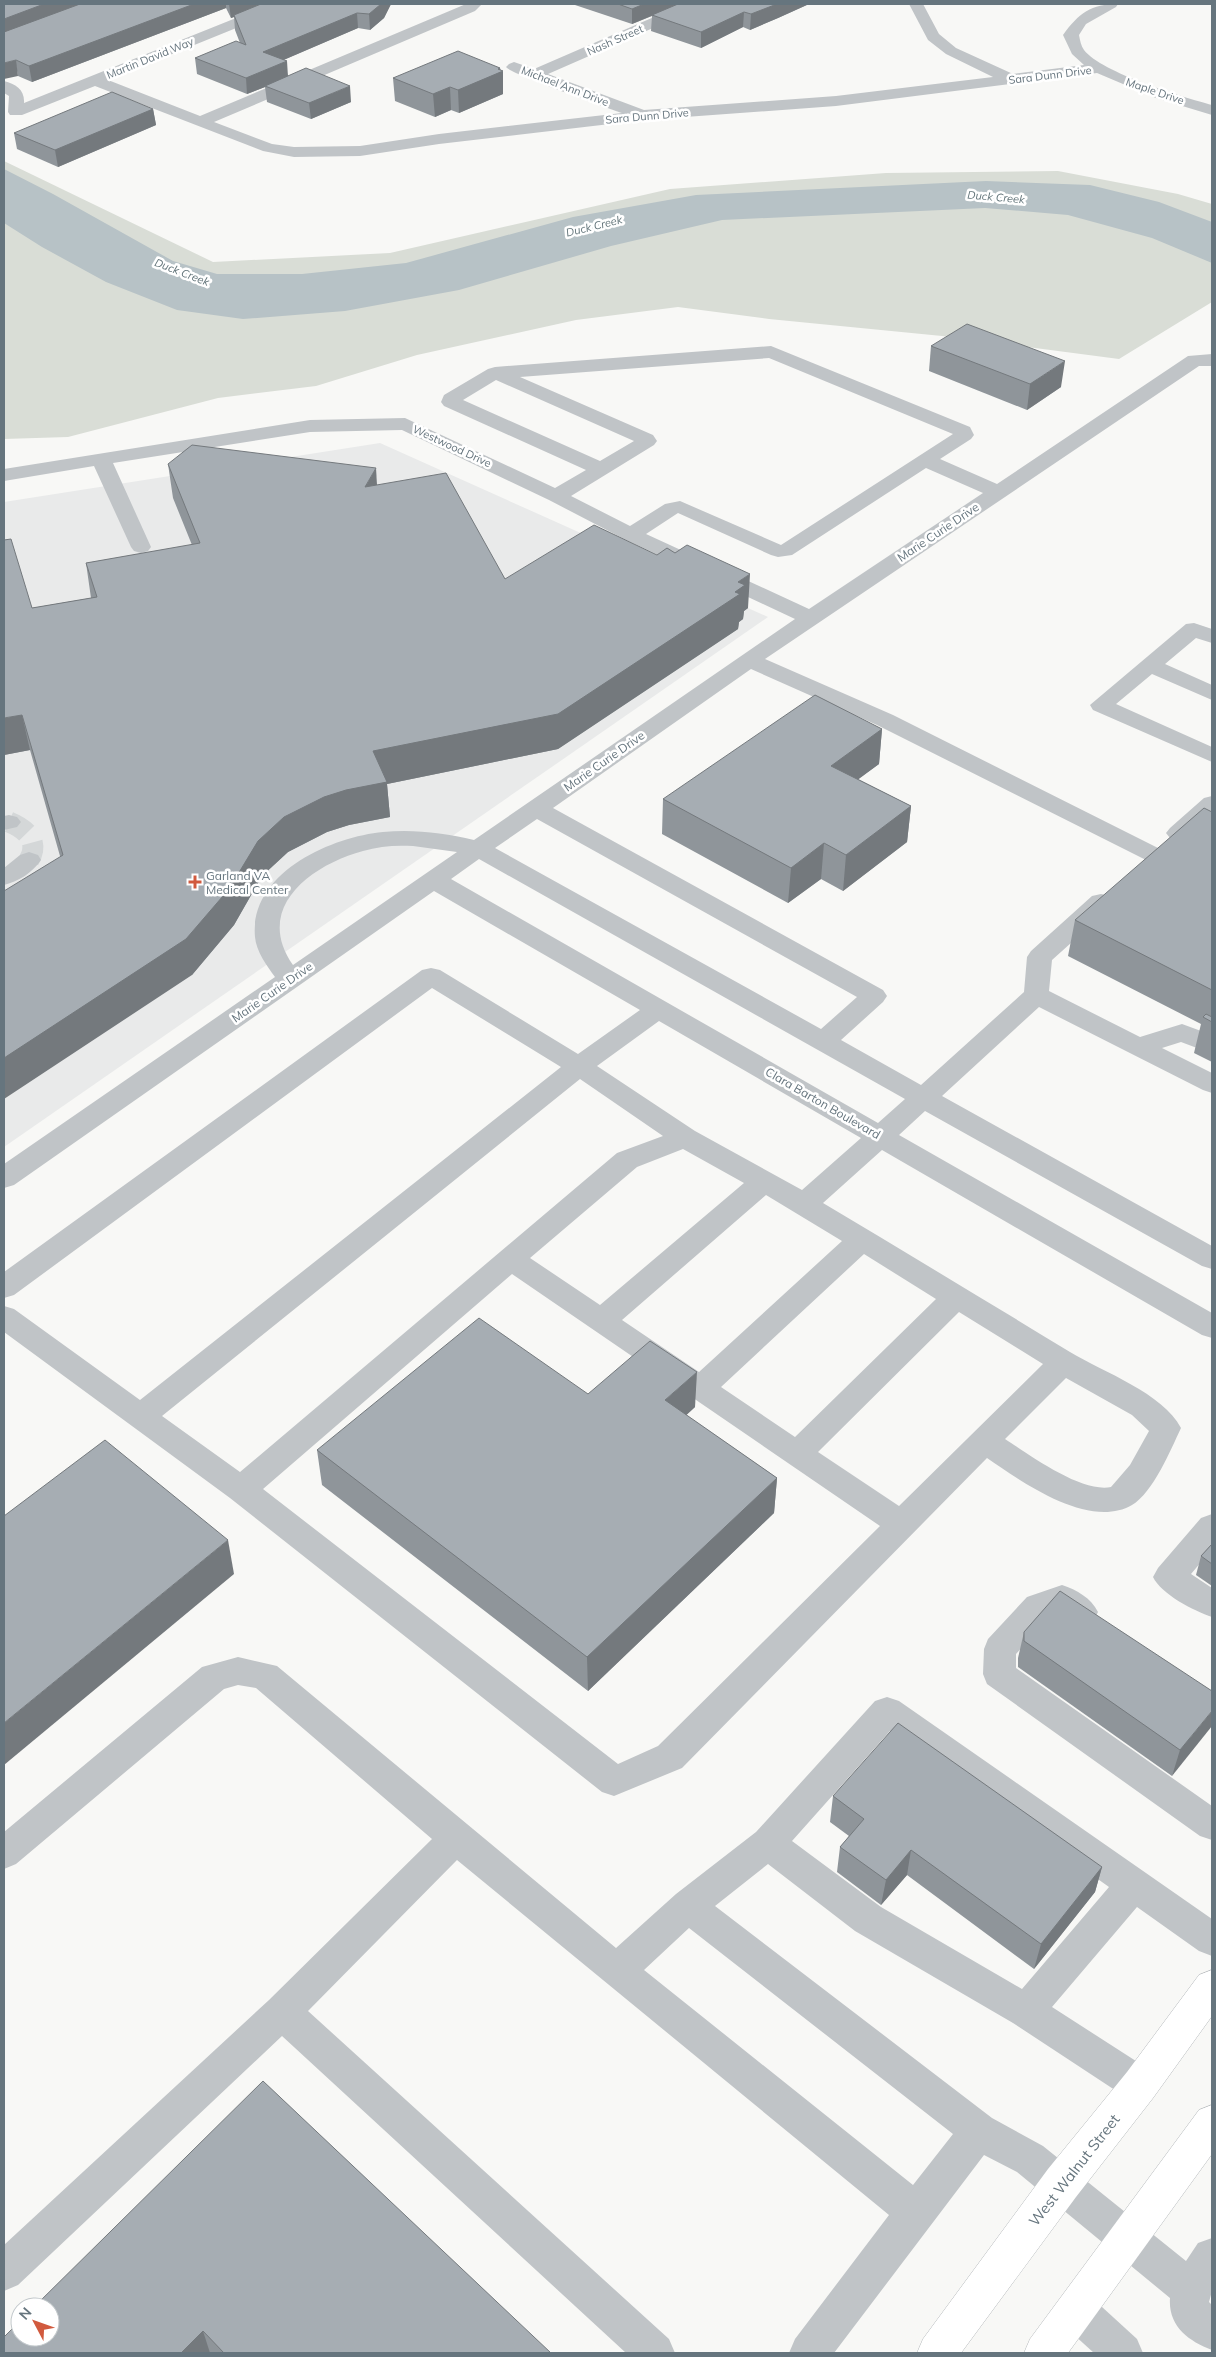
<svg xmlns="http://www.w3.org/2000/svg" width="1216" height="2357" viewBox="0 0 1216 2357" font-family="Mulish,sans-serif">
	<style>
		.built { fill: #e9eaea }
		.green { fill: #d9ddd6 }
		.water { fill: #b7c2c6 }
		.lines { fill: none; stroke-linecap: round; stroke-linejoin: round }
		.minor-tunnel { stroke: #d4d7d8; stroke-width: 21; stroke-dasharray: 21 11; stroke-linecap: butt }
		.major-casing { stroke: #b4b8bb; stroke-width: 1 }
		.minor { fill: #c0c4c7; fill-rule: evenodd }
		.major { fill: #fff; fill-rule: evenodd }
		.wall { fill: #8f959a }
		.shaded-wall { fill: #74797d }
		.building { fill: #a6adb3; stroke: #74797d }
		.poi-dot { fill: #d15a3e; stroke: #fff; stroke-width: 2 }
		.labels { text-anchor: middle; dominant-baseline: central; stroke-width: 5; stroke-linejoin: round; paint-order: stroke }
		.far-street-label { font-size: 11px; fill: #66757e; stroke: #fff }
		.far-water-label { font-size: 11px; font-style: italic; fill: #617378; stroke: #fff }
		.street-label { font-size: 12px; fill: #66757e; stroke: #fff }
		.poi-label { font-size: 12px; fill: #66757e; stroke: #fff; text-anchor: start }
		.near-street-label { font-size: 15px; fill: #66757e; stroke: #fff }
	</style>
	<rect width="100%" height="100%" fill="#f8f8f6"/>
	<polygon class="built" points="380,443 768,617 4,1147 4,502"/>
	<polygon class="green" points="4,161 213,262 390,253 670,189 886,173 1058,171 1178,194 1212,204 1212,302 1119,359 942,336 769,319 678,307 576,320 417,355 316,386 218,398 68,437 4,439"/>
	<polygon class="water" points="4,169 53,194 173,261 217,274 302,274 406,263 573,217 696,195 986,181 1090,185 1159,202 1212,222 1212,263 1152,238 1068,215 985,208 722,220 611,246 459,290 345,311 243,319 177,310 106,282 42,247 4,223"/>
	<g class="lines">
		<path class="minor-tunnel" d="M9,822C26,829 40,841 29,860"/>
		<defs>
			<g id="major">
				<polygon points="1212,1970 1212,2016 1153,2098 1076,2197 961,2353 917,2353 923,2339 1048,2169 1127,2072 1199,1975"/>
				<polygon points="1212,2105 1212,2154 1068,2353 1024,2353 1030,2339 1199,2110"/>
			</g>
		</defs>
		<use href="#major" class="major-casing"/>
		<g class="minor">
			<path d="M271,4H290L288,7L108,80L200,116L466,4H482L475,11L214,122L272,144L294,147L360,146L439,134L622,113C606,107 511,74 506,67L509,64L514,62L534,69L684,4H703L701,7L548,74L644,110L836,96L993,77L946,54L928,40L909,4H923L939,34L956,48L1013,74L1084,65L1072,54L1063,35C1079,13 1091,4 1118,4L1116,7L1086,24L1079,35C1080,40 1081,46 1084,50C1102,73 1183,97 1212,105V115L1156,98L1097,73L836,106L644,120L439,144L360,156L294,157L263,151L95,86L22,115H10L8,112L9,96L4,93V81C16,84 25,90 24,103Z"/>
			<path d="M771,346L970,427L974,435L971,439L940,459L997,484L1188,356L1212,354V366H1199L765,659L893,715L1162,850L1166,855L1162,860L1154,863L1146,860L877,725L751,669L553,808L883,990L887,996L883,1002L841,1040L921,1085L1024,992L1027,957L1031,951L1092,896L1101,894L1110,896L1113,902L1110,908L1052,960L1049,991L1140,1037L1182,1024L1212,1035V1049L1205,1051L1181,1042L1162,1048L1212,1073V1093L1203,1090L1039,1007L942,1096L1212,1246V1269L1202,1266L925,1111L899,1135L1212,1313V1338L1202,1335L882,1150L823,1203C905,1252 988,1302 1070,1352C1103,1372 1163,1393 1181,1428C1171,1449 1153,1493 1132,1505C1089,1530 1022,1482 987,1458L682,1768L614,1796L602,1792L230,1498L4,1332V1306L14,1309L140,1400L561,1067L432,988L14,1295L4,1298V1272L422,970L431,968L440,970L578,1054L640,1010L434,891L14,1185L4,1188V1164L275,977C267,966 256,951 255,937C249,873 331,837 383,832C414,829 444,833 474,840L795,619L624,539L549,500L402,430L310,432L113,463L151,547L148,551L141,553L134,551L131,547L94,466L4,481V469L310,420L405,418L555,488L586,470L444,406L441,402L444,395L488,369L495,367ZM769,358L953,434L781,545L680,501L665,504L630,526L571,496L654,445L657,441L653,435L520,377ZM496,380L634,441L600,461L463,400ZM926,468L983,493L809,609L646,534L678,513L771,555L778,557L792,555ZM537,819L857,997L821,1029L495,848ZM413,846L457,852L293,965C253,908 311,865 363,851C379,846 396,845 413,846ZM479,859L905,1099L878,1123L451,879ZM659,1021L861,1138L802,1190L695,1131L597,1066ZM580,1079L663,1136L617,1153L240,1472L162,1416ZM683,1149L744,1183L600,1305L530,1258L637,1167ZM766,1195L842,1241L699,1372L622,1320ZM864,1254L936,1299L795,1437L721,1387ZM512,1274L880,1526L658,1746L618,1764L263,1489ZM959,1312L1043,1364L899,1506L818,1452ZM1066,1378L1132,1415L1149,1431L1130,1465L1111,1487C1081,1493 1030,1455 1005,1439Z"/>
			<polygon points="1194,623 1212,629 1212,643 1196,638 1165,664 1212,685 1212,700 1152,674 1116,704 1212,747 1212,762 1093,710 1090,705 1186,624"/>
			<path d="M1212,796V815C1199,827 1188,843 1170,838L1166,833L1170,828L1204,798Z"/>
			<polygon points="9,815 17,817 21,822 17,827 4,830 4,816"/>
			<path d="M29,852L38,855L41,860C32,873 19,881 4,885V868L20,855Z"/>
			<path d="M1212,1514V1549L1191,1574L1212,1588V1617C1194,1611 1161,1594 1153,1577L1158,1568L1201,1518Z"/>
			<path d="M1062,1585C1077,1590 1091,1598 1098,1612L1093,1622C1077,1627 1072,1623 1059,1613L1049,1617L1016,1654V1668L1212,1806V1840L1200,1836L987,1684L983,1674L984,1649L988,1639L1027,1597Z"/>
			<path d="M238,1657L277,1666L616,1948L676,1894L756,1832L875,1701L887,1697L899,1701L1212,1919V1956L1199,1951L1137,1907L1052,2007L1153,2072L1159,2085L1153,2098L1140,2103L1127,2098L1013,2023L855,1931L768,1864L715,1906L992,2118L1043,2146L1186,2261L1198,2243L1212,2238V2291L1209,2302L1212,2305V2350C1188,2341 1168,2326 1170,2298L1017,2172L984,2155L834,2353H789L795,2339L889,2215L457,1860L308,2011L669,2339L675,2353H626L282,2036L18,2285L4,2291V2245L269,2000L432,1839L256,1688L238,1685L224,1689L16,1864L4,1869V1832L202,1667ZM890,1731L1109,1887L1022,1989L881,1907L792,1841ZM689,1928L953,2134L913,2185L644,1970Z"/>
			<polygon points="1076,2290 1090,2296 1137,2339 1143,2353 1094,2353 1062,2324 1056,2310 1062,2296"/>
		</g>
		<use href="#major" class="major"/>
	</g>
	<g class="wall">
		<polygon points="4,4 391,4 384,18 370,30 358,28 283,60 288,76 351,102 311,119 267,102 265,87 247,94 197,74 195,58 240,43 235,30 234,17 231,18 226,8 32,82 18,76"/>
		<polygon points="572,4 809,4 778,18 750,30 743,27 701,48 651,31 652,16 632,24"/>
		<polygon points="500,68 503,94 459,113 451,110 435,117 395,101 393,78"/>
		<polygon points="153,109 156,125 58,167 17,149 14,133"/>
		<polygon points="931,346 1061,387 1027,410 929,371"/>
		<polygon points="168,464 377,485 505,579 748,608 744,611 743,619 739,622 738,629 558,749 387,784 390,817 349,825 327,832 288,852 262,876 234,925 192,975 60,856 30,750 4,755 32,608 91,598 86,563 192,545 173,498"/>
		<polygon points="882,729 879,764 858,779 911,806 907,842 843,891 821,879 788,903 662,834 663,799"/>
		<polygon points="1212,812 1212,1062 1194,1053 1201,1024 1068,956 1075,920"/>
		<polygon points="588,1394 695,1407 686,1415 777,1478 774,1513 588,1691 322,1485 317,1450"/>
		<polygon points="1212,1544 1212,1586 1196,1575 1201,1556"/>
		<polygon points="1024,1632 1212,1691 1172,1776 1018,1667 1018,1658"/>
		<polygon points="833,1796 1102,1867 1095,1892 1034,1969 907,1875 881,1905 837,1872 840,1847 849,1836 830,1822"/>
		<polygon points="50,2307 551,2353 4,2353"/>
	</g>
	<g class="shaded-wall">
		<polygon points="44,4 87,4 4,36 4,19"/>
		<polygon points="194,4 226,4 226,8 32,82 29,66"/>
		<polygon points="229,4 267,4 234,15 234,17 231,18"/>
		<polygon points="381,4 391,4 384,18 370,30 369,14"/>
		<polygon points="644,4 680,4 632,24 632,9"/>
		<polygon points="777,4 809,4 778,18 750,30 751,14"/>
		<polygon points="744,12 743,27 701,48 701,32"/>
		<polygon points="357,13 358,28 265,68 263,52"/>
		<polygon points="16,60 18,76 4,79 4,63"/>
		<polygon points="287,61 288,77 265,86 265,87 247,94 246,78"/>
		<polygon points="500,68 501,72 503,71 503,94 459,113 458,90"/>
		<polygon points="350,86 351,102 311,119 309,103"/>
		<polygon points="450,87 451,110 435,117 433,94"/>
		<polygon points="153,109 156,125 58,167 55,150"/>
		<polygon points="1065,361 1061,387 1027,410 1030,384"/>
		<polygon points="376,468 378,502 365,487"/>
		<polygon points="750,574 748,608 744,611 743,619 739,622 738,629 558,749 387,784 390,817 349,825 327,832 288,852 262,876 234,925 192,975 4,1099 4,1058 258,841 284,817 373,751 735,592 738,582"/>
		<polygon points="22,715 30,750 4,755 4,718"/>
		<polygon points="882,729 879,764 829,801 831,766"/>
		<polygon points="911,806 907,842 843,891 846,855"/>
		<polygon points="824,843 821,879 788,903 791,868"/>
		<polygon points="697,1372 695,1407 664,1436 665,1400"/>
		<polygon points="777,1478 774,1513 588,1691 587,1657"/>
		<polygon points="228,1540 234,1574 4,1765 4,1723"/>
		<polygon points="1212,1711 1212,1726 1172,1776 1180,1750"/>
		<polygon points="911,1850 907,1875 881,1905 886,1880"/>
		<polygon points="1102,1867 1095,1892 1034,1969 1041,1944"/>
		<polygon points="203,2331 210,2353 181,2353"/>
	</g>
	<g class="building">
		<polygon points="4,4 44,4 4,19"/>
		<polygon points="80,4 194,4 29,66 16,60 4,63 4,32"/>
		<polygon points="261,4 381,4 369,14 357,13 263,52 287,61 246,78 195,58 236,41 246,45 234,15"/>
		<polygon points="618,4 644,4 632,9"/>
		<polygon points="678,4 777,4 751,14 744,12 701,32 652,15"/>
		<polygon points="458,51 500,68 498,69 503,71 458,90 450,87 433,94 393,78"/>
		<polygon points="306,68 350,86 309,103 265,86"/>
		<polygon points="112,92 153,109 55,150 14,133"/>
		<polygon points="967,324 1065,361 1030,384 931,346"/>
		<polygon points="192,445 376,468 365,487 446,473 505,579 594,525 657,555 667,548 675,553 687,545 750,574 738,582 745,585 735,592 740,594 558,714 373,751 387,782 346,790 324,797 284,817 258,841 229,889 186,939 4,1058 4,891 63,855 22,715 4,718 4,540 11,539 32,608 97,597 86,563 200,543 168,464"/>
		<polygon points="815,695 882,729 831,766 911,806 846,855 824,843 791,868 663,799"/>
		<polygon points="1204,808 1212,812 1212,990 1075,920"/>
		<polygon points="1206,1014 1212,1017 1212,1022 1203,1017"/>
		<polygon points="479,1318 588,1394 650,1341 697,1372 665,1400 777,1478 587,1657 317,1450"/>
		<polygon points="105,1440 228,1540 4,1723 4,1516"/>
		<polygon points="1212,1544 1212,1564 1201,1556"/>
		<polygon points="1060,1591 1212,1691 1212,1711 1180,1750 1024,1641 1024,1632"/>
		<polygon points="898,1723 1102,1867 1041,1944 911,1850 886,1880 840,1847 864,1819 833,1796"/>
		<polygon points="263,2081 551,2353 224,2353 203,2331 181,2353 4,2353 4,2337 20,2321 20,2337 50,2337 50,2307 34,2307"/>
	</g>
	<path class="poi-dot" d="M192.5 874.5h5v5h5v5h-5v5h-5v-5h-5v-5h5z"/>
	<g class="labels">
		<g class="far-street-label">
			<text transform="translate(615 40) rotate(-24)">Nash Street</text>
			<text transform="translate(150 58) rotate(-22)">Martin David Way</text>
			<text transform="translate(1050 75) rotate(-7)">Sara Dunn Drive</text>
			<text transform="translate(565 86) rotate(21)">Michael Ann Drive</text>
			<text transform="translate(1155 91) rotate(19)">Maple Drive</text>
			<text transform="translate(647 116) rotate(-5)">Sara Dunn Drive</text>
			<text transform="translate(452 446) rotate(25)">Westwood Drive</text>
		</g>
		<g class="far-water-label">
			<text transform="translate(996 197) rotate(5)">Duck Creek</text>
			<text transform="translate(594 226) rotate(-14)">Duck Creek</text>
			<text transform="translate(182 272) rotate(21)">Duck Creek</text>
		</g>
		<g class="street-label">
			<text transform="translate(938 532) rotate(-34)">Marie Curie Drive</text>
			<text transform="translate(604 761) rotate(-35)">Marie Curie Drive</text>
			<text transform="translate(272 992) rotate(-35)">Marie Curie Drive</text>
			<text transform="translate(823 1103) rotate(30)">Clara Barton Boulevard</text>
		</g>
		<g class="poi-label">
			<text x="206" y="875">Garland VA<tspan x="206" dy="14">Medical Center</tspan></text>
		</g>
		<g class="near-street-label">
			<text transform="translate(1074 2170) rotate(-52)">West Walnut Street</text>
		</g>
	</g>
	<rect width="1216" height="2357" fill="none" stroke="#66757e" stroke-width="10"/>
	<g transform="translate(35 2322) rotate(311)"><circle r="24" fill="#ffffff" stroke="#c2c8cb"/>
	<path d="M0-4L9 19L0 12L-9 19Z" fill="#d15a3e"/>
	<text y="-8" font-size="14" font-weight="bold" text-anchor="middle" fill="#66757e">N</text>
	</g>
</svg>
